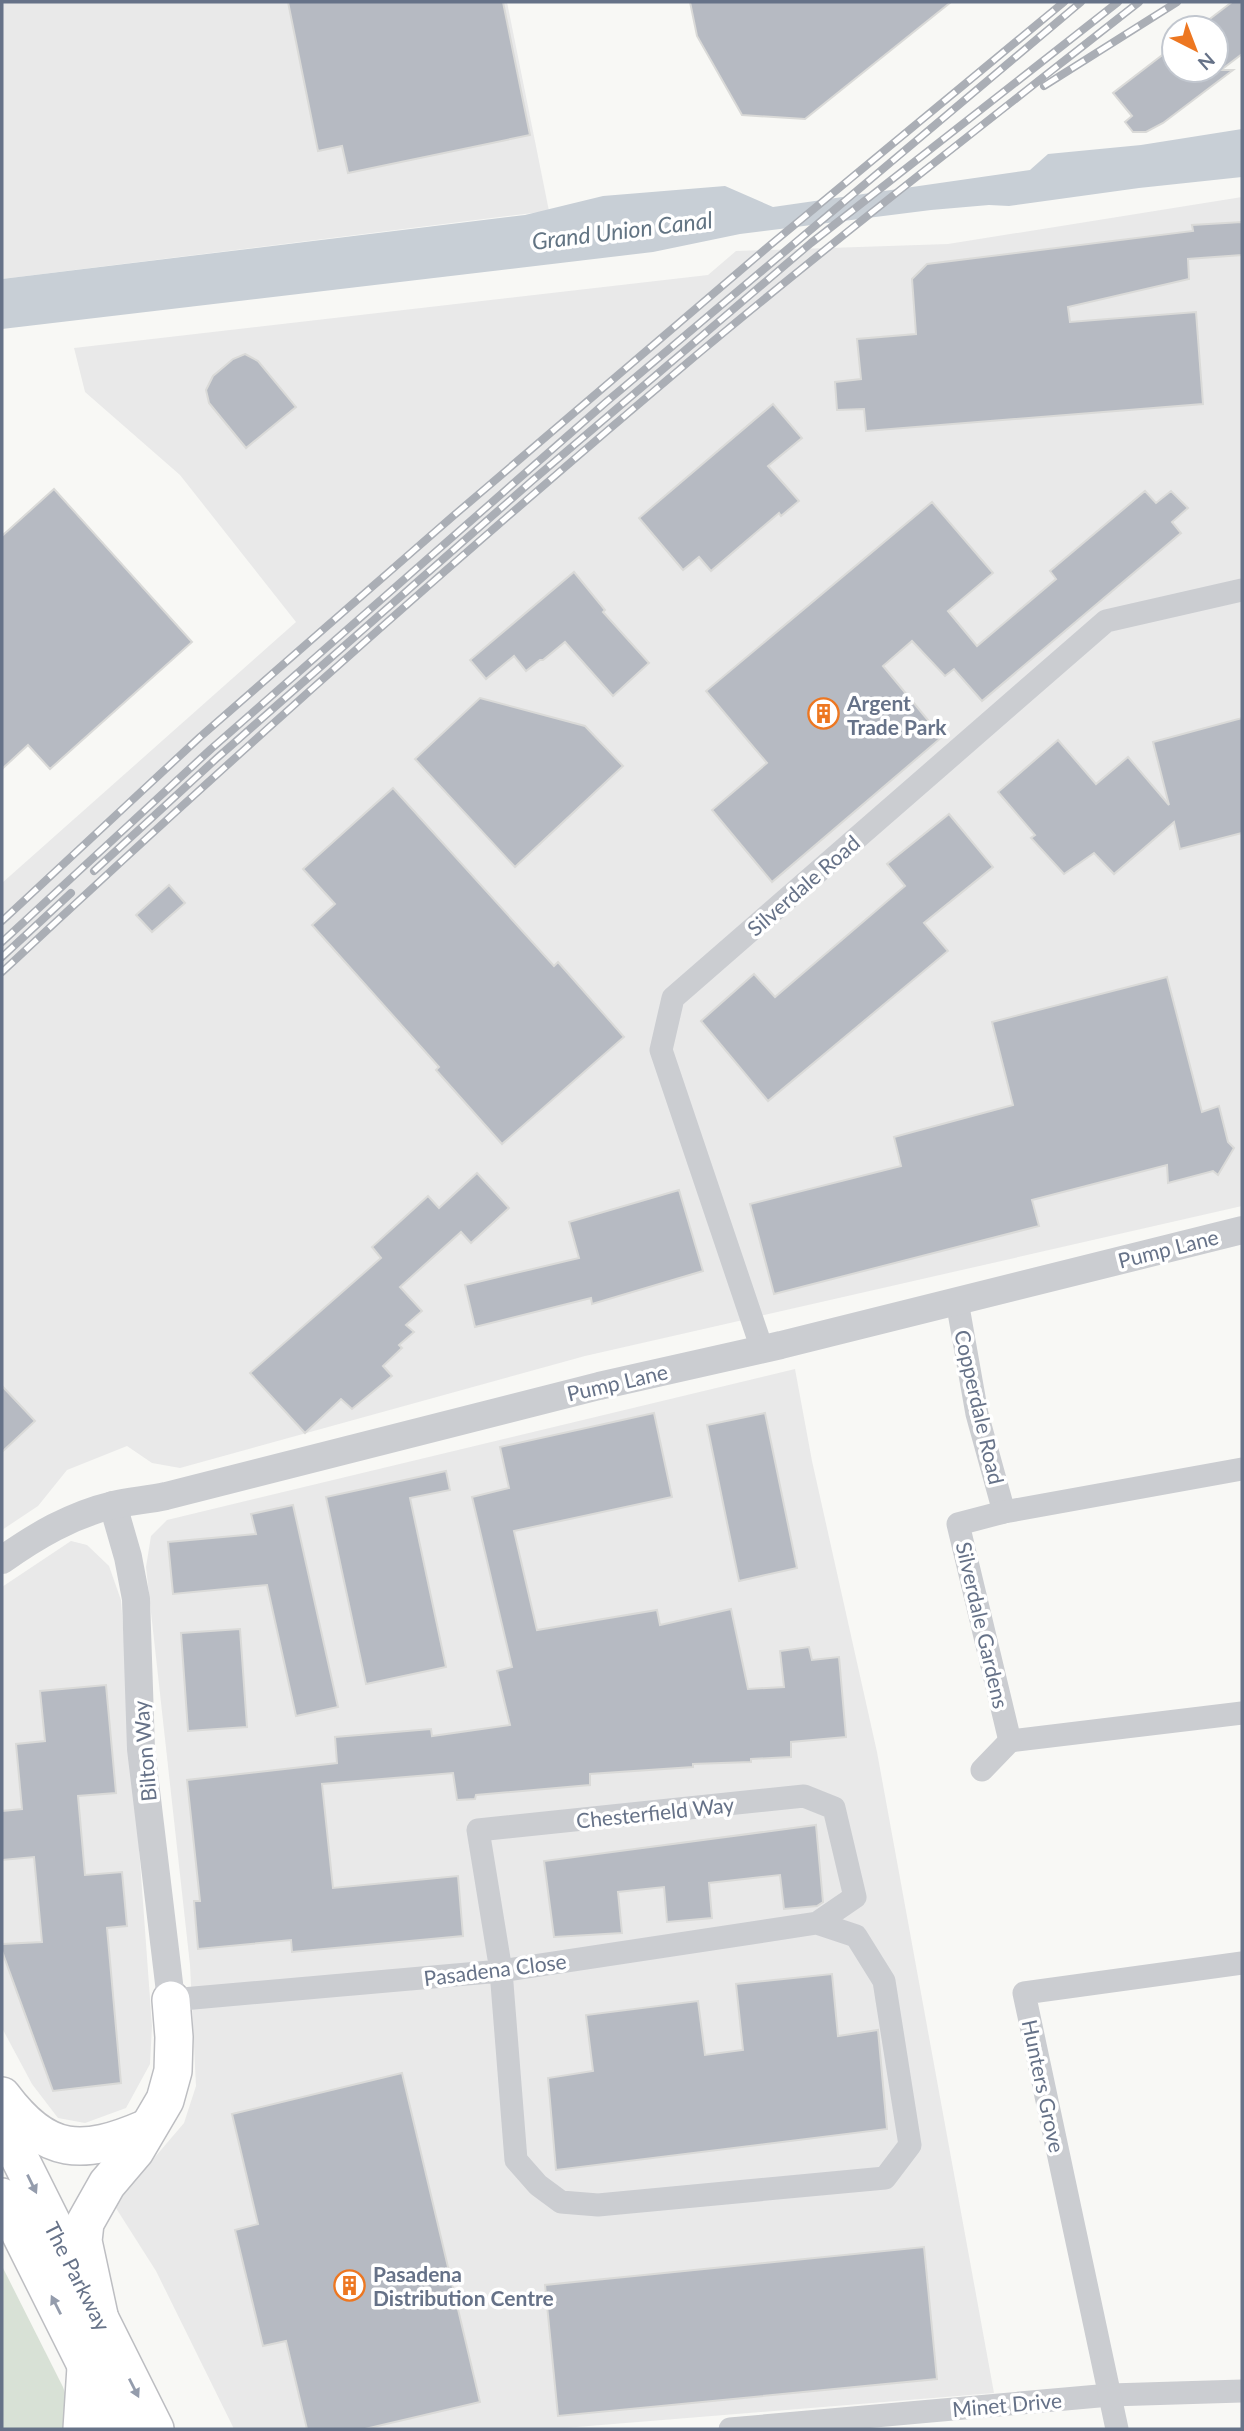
<svg xmlns="http://www.w3.org/2000/svg" width="1244" height="2431" viewBox="0 0 1244 2431" font-family="Lato,sans-serif">
	<style>
		.built { fill: #e9e9e9 }
		.green { fill: #d8e1d6 }
		.water { fill: #c8cfd6 }
		.building { fill: #b6bac2; stroke: #dadad8; stroke-width: 2 }
		.lines { fill: none; stroke-linecap: round; stroke-linejoin: round }
		.trunk-casing { stroke: #bdbec2; stroke-width: 40 }
		.minor { stroke: #cbcdd1; stroke-width: 23 }
		.tertiary { stroke: #cbcdd1; stroke-width: 28 }
		.trunk { stroke: #fff; stroke-width: 37 }
		.rail-casing { stroke: #aaaeb5; stroke-width: 8 }
		.rail { stroke: #fff; stroke-width: 5; stroke-dasharray: 16; stroke-linecap: butt }
		.oneway { fill: #949cac }
		.labels { text-anchor: middle; dominant-baseline: central; stroke-width: 7; stroke-linejoin: round; paint-order: stroke }
		.poi-label { font-size: 21px; font-weight: bold; fill: #667288; stroke: #fff; text-anchor: start }
		.street-label { font-size: 21px; fill: #667288; stroke: #fff }
		.water-label { font-size: 23px; font-style: italic; fill: #627483; stroke: #fff }
	</style>
	<rect width="100%" height="100%" fill="#f8f8f5"/>
	<g class="built">
		<polygon points="2,2 507,2 549,211 2,279"/>
		<polygon points="1242,197 1242,1206 585,1356 180,1468 152,1463 127,1446 67,1470 38,1506 2,1530 2,883 296,622 180,475 85,392 74,348 708,275 736,251 948,244"/>
		<polygon points="795,1369 812,1461 877,1752 994,2393 552,2429 234,2429 156,2271 114,2205 184,2123 196,2086 190,1965 146,1567 151,1536 167,1520"/>
		<polygon points="71,1541 87,1545 109,1566 121,1600 152,2026 150,2064 126,2108 85,2123 58,2118 32,2084 2,2028 2,1587"/>
	</g>
	<polygon class="green" points="2,2266 63,2387 68,2402 67,2429 2,2429"/>
	<polygon class="water" points="1242,129 1242,177 1139,188 1009,206 989,205 931,210 740,234 653,252 2,329 2,279 525,215 603,196 725,186 773,207 1030,170 1048,154 1141,145"/>
	<g class="building">
		<polygon points="288,2 503,2 530,135 348,173 342,146 318,151"/>
		<polygon points="690,2 951,2 805,119 742,115 697,36"/>
		<polygon points="1232,2 1242,2 1242,54 1221,70 1233,70 1163,123 1146,132 1133,132 1125,122 1132,116 1113,93 1174,46 1174,70 1216,70 1216,28 1198,28"/>
		<polygon points="1242,222 1242,255 1188,259 1189,279 1068,307 1070,322 1196,312 1203,404 866,431 864,409 837,410 835,382 861,379 857,339 916,334 912,279 927,264 1193,231 1192,225"/>
		<polygon points="245,354 258,361 296,407 246,448 209,403 206,390 213,376 233,359"/>
		<polygon points="773,404 802,438 768,466 799,501 781,516 779,513 711,571 699,557 683,570 639,518"/>
		<polygon points="54,489 192,642 50,769 28,745 2,769 2,536"/>
		<polygon points="1145,491 1156,503 1171,491 1188,508 1172,522 1181,533 982,701 954,669 945,676 912,641 883,666 942,737 772,882 712,810 767,763 706,691 932,502 993,573 948,611 977,646 1056,579 1050,571"/>
		<polygon points="574,572 605,610 603,612 649,663 613,696 565,642 543,660 540,660 526,671 514,656 486,679 470,660"/>
		<polygon points="480,698 585,726 623,766 515,867 415,759"/>
		<polygon points="1242,718 1242,833 1180,849 1174,822 1114,874 1094,853 1064,874 1031,838 1035,835 998,792 1058,740 1096,784 1128,757 1169,805 1153,742"/>
		<polygon points="393,788 554,966 558,962 624,1037 502,1144 436,1070 439,1067 312,925 335,904 303,869"/>
		<polygon points="949,814 993,867 924,923 948,951 768,1101 701,1021 754,974 775,997 905,886 887,864"/>
		<polygon points="169,885 185,903 152,932 136,915"/>
		<polygon points="1167,977 1202,1112 1219,1106 1228,1142 1234,1148 1218,1175 1213,1171 1168,1183 1167,1165 1032,1200 1039,1226 774,1294 750,1204 901,1166 894,1137 1013,1105 992,1022"/>
		<polygon points="477,1173 509,1208 471,1243 461,1232 400,1287 422,1311 406,1325 414,1332 399,1345 402,1348 383,1366 392,1376 352,1409 341,1399 305,1433 250,1373 381,1258 372,1247 428,1196 439,1208"/>
		<polygon points="679,1190 703,1271 592,1304 591,1298 475,1327 465,1285 579,1258 569,1222"/>
		<polygon points="2,1386 35,1421 2,1452"/>
		<polygon points="654,1413 672,1497 514,1531 537,1630 657,1610 660,1625 731,1609 748,1689 784,1687 780,1651 809,1647 812,1660 839,1657 846,1737 791,1742 791,1757 751,1759 751,1762 693,1764 693,1767 590,1774 590,1785 476,1795 475,1799 457,1800 453,1773 322,1784 333,1888 458,1876 463,1936 292,1952 291,1940 198,1949 194,1901 200,1901 187,1780 337,1763 335,1737 431,1729 432,1736 510,1725 497,1671 512,1667 472,1497 509,1488 500,1447"/>
		<polygon points="765,1413 797,1568 739,1581 707,1425"/>
		<polygon points="446,1471 450,1490 410,1498 446,1667 366,1684 326,1497"/>
		<polygon points="293,1505 338,1707 296,1716 267,1585 173,1594 168,1542 256,1534 251,1514"/>
		<polygon points="240,1629 247,1727 188,1731 181,1633"/>
		<polygon points="106,1685 116,1793 78,1796 85,1875 122,1872 127,1926 107,1928 121,2083 53,2091 2,1951 2,1944 42,1942 34,1857 2,1860 2,1811 22,1809 16,1744 45,1741 40,1691"/>
		<polygon points="816,1825 823,1902 817,1906 784,1909 780,1875 709,1883 712,1918 667,1922 664,1887 618,1892 622,1933 554,1937 544,1861"/>
		<polygon points="832,1974 838,2036 878,2030 887,2129 556,2170 548,2078 593,2071 586,2015 698,2001 705,2055 743,2050 736,1984"/>
		<polygon points="402,2073 480,2402 365,2429 307,2429 286,2341 263,2346 235,2230 258,2224 232,2114"/>
		<polygon points="924,2247 937,2379 558,2416 545,2285"/>
	</g>
	<g class="lines">
		<defs>
			<g id="trunk">
				<path d="M2,2096C47,2156 82,2156 147,2128"/>
				<polyline points="2,2123 155,2429"/>
				<polyline points="2,2197 118,2429"/>
				<polyline points="100,2320 83,2241 85,2223 107,2184 135,2151 165,2100 173,2071 174,2037 171,2000"/>
				<polyline points="82,2429 86,2367"/>
			</g>
		</defs>
		<use href="#trunk" class="trunk-casing"/>
		<g class="minor">
			<polyline points="957,1301 977,1414 1004,1512"/>
			<polyline points="762,1349 661,1050 673,998 1106,621 1242,590"/>
			<polyline points="1242,1469 1004,1512 958,1524 1010,1741 1242,1713"/>
			<polyline points="982,1770 1010,1741"/>
			<polyline points="171,2000 501,1971 817,1923 855,1897 834,1808 804,1796 478,1830 501,1971 516,2160 538,2185 561,2202 598,2205 885,2178 910,2145 884,1981 856,1936 817,1923"/>
			<polyline points="730,2429 1110,2395 1242,2391"/>
			<polyline points="1117,2429 1024,1993 1242,1963"/>
		</g>
		<g class="tertiary">
			<polyline points="113,1505 128,1557 136,1599 141,1749 171,2000"/>
			<path d="M2,1560C36,1536 71,1515 113,1505C130,1501 148,1500 166,1496L599,1386L781,1345L1242,1230"/>
		</g>
		<use href="#trunk" class="trunk"/>
		<defs>
			<g id="rail">
				<polyline points="1044,86 1177,2"/>
				<polyline points="94,871 217,758 533,480 811,243 1118,2"/>
				<polyline points="2,921 200,737 452,517 769,246 1064,2"/>
				<polyline points="2,942 211,749 605,403 1081,2"/>
				<polyline points="2,957 71,893"/>
				<path d="M2,972C227,762 457,557 693,358C839,236 989,120 1139,2"/>
			</g>
		</defs>
		<use href="#rail" class="rail-casing"/>
		<use href="#rail" class="rail"/>
	</g>
	<defs><path id="oneway-solid" d="M-6-.8H1V-3.2L6.5 0L1 3.2V.8H-6Z" transform="scale(1.75)"/></defs>
	<g class="oneway">
		<use href="#oneway-solid" transform="translate(32 2184) rotate(64)"/>
		<use href="#oneway-solid" transform="translate(56 2305) rotate(-117)"/>
		<use href="#oneway-solid" transform="translate(134 2388) rotate(63)"/>
	</g>
	<defs>
		<symbol id="building-ring" viewBox="-11 -11 22 22"><circle r="9.5" fill="#fff" stroke="#ed7721" stroke-width="1.5"/><path d="M-4-6H4V6H1V3H-1V6H-4ZM-2.5-4.3h1.7v1.8h-1.7ZM.8-4.3h1.7v1.8H.8ZM-2.5-1h1.7V.8h-1.7ZM.8-1h1.7V.8H.8Z" fill="#ed7721"/></symbol>
	</defs>
	<g fill-rule="evenodd">
		<use href="#building-ring" x="806" y="696" width="35" height="35"/>
		<use href="#building-ring" x="332" y="2268" width="35" height="35"/>
	</g>
	<g class="labels">
		<g class="poi-label">
			<text x="847" y="702">Argent<tspan x="847" dy="24">Trade Park</tspan></text>
			<text x="373" y="2273">Pasadena<tspan x="373" dy="24">Distribution Centre</tspan></text>
		</g>
		<g class="street-label">
			<text transform="translate(803 885) rotate(-41)">Silverdale Road</text>
			<text transform="translate(1168 1248) rotate(-14)">Pump Lane</text>
			<text transform="translate(617 1382) rotate(-13)">Pump Lane</text>
			<text transform="translate(980 1407) rotate(77)">Copperdale Road</text>
			<text transform="translate(983 1625) rotate(77)">Silverdale Gardens</text>
			<text transform="translate(144 1751) rotate(-95)">Bilton Way</text>
			<text transform="translate(655 1812) rotate(-6)">Chesterfield Way</text>
			<text transform="translate(495 1969) rotate(-7)">Pasadena Close</text>
			<text transform="translate(1044 2086) rotate(78)">Hunters Grove</text>
			<text transform="translate(78 2276) rotate(63)">The Parkway</text>
			<text transform="translate(1007 2404) rotate(-5)">Minet Drive</text>
		</g>
		<g class="water-label">
			<text transform="translate(622 230) rotate(-7)">Grand Union Canal</text>
		</g>
	</g>
	<rect width="1244" height="2431" fill="none" stroke="#667288" stroke-width="7"/>
	<g transform="translate(1195 49) rotate(138)"><circle r="33" fill="#ffffff" stroke="#c2c7cf" stroke-width="2"/>
	<path d="M0-5L12 26L0 18L-12 26Z" fill="#ed7721"/>
	<text y="-10" font-size="19" font-weight="bold" text-anchor="middle" fill="#667288">N</text>
	</g>
</svg>
